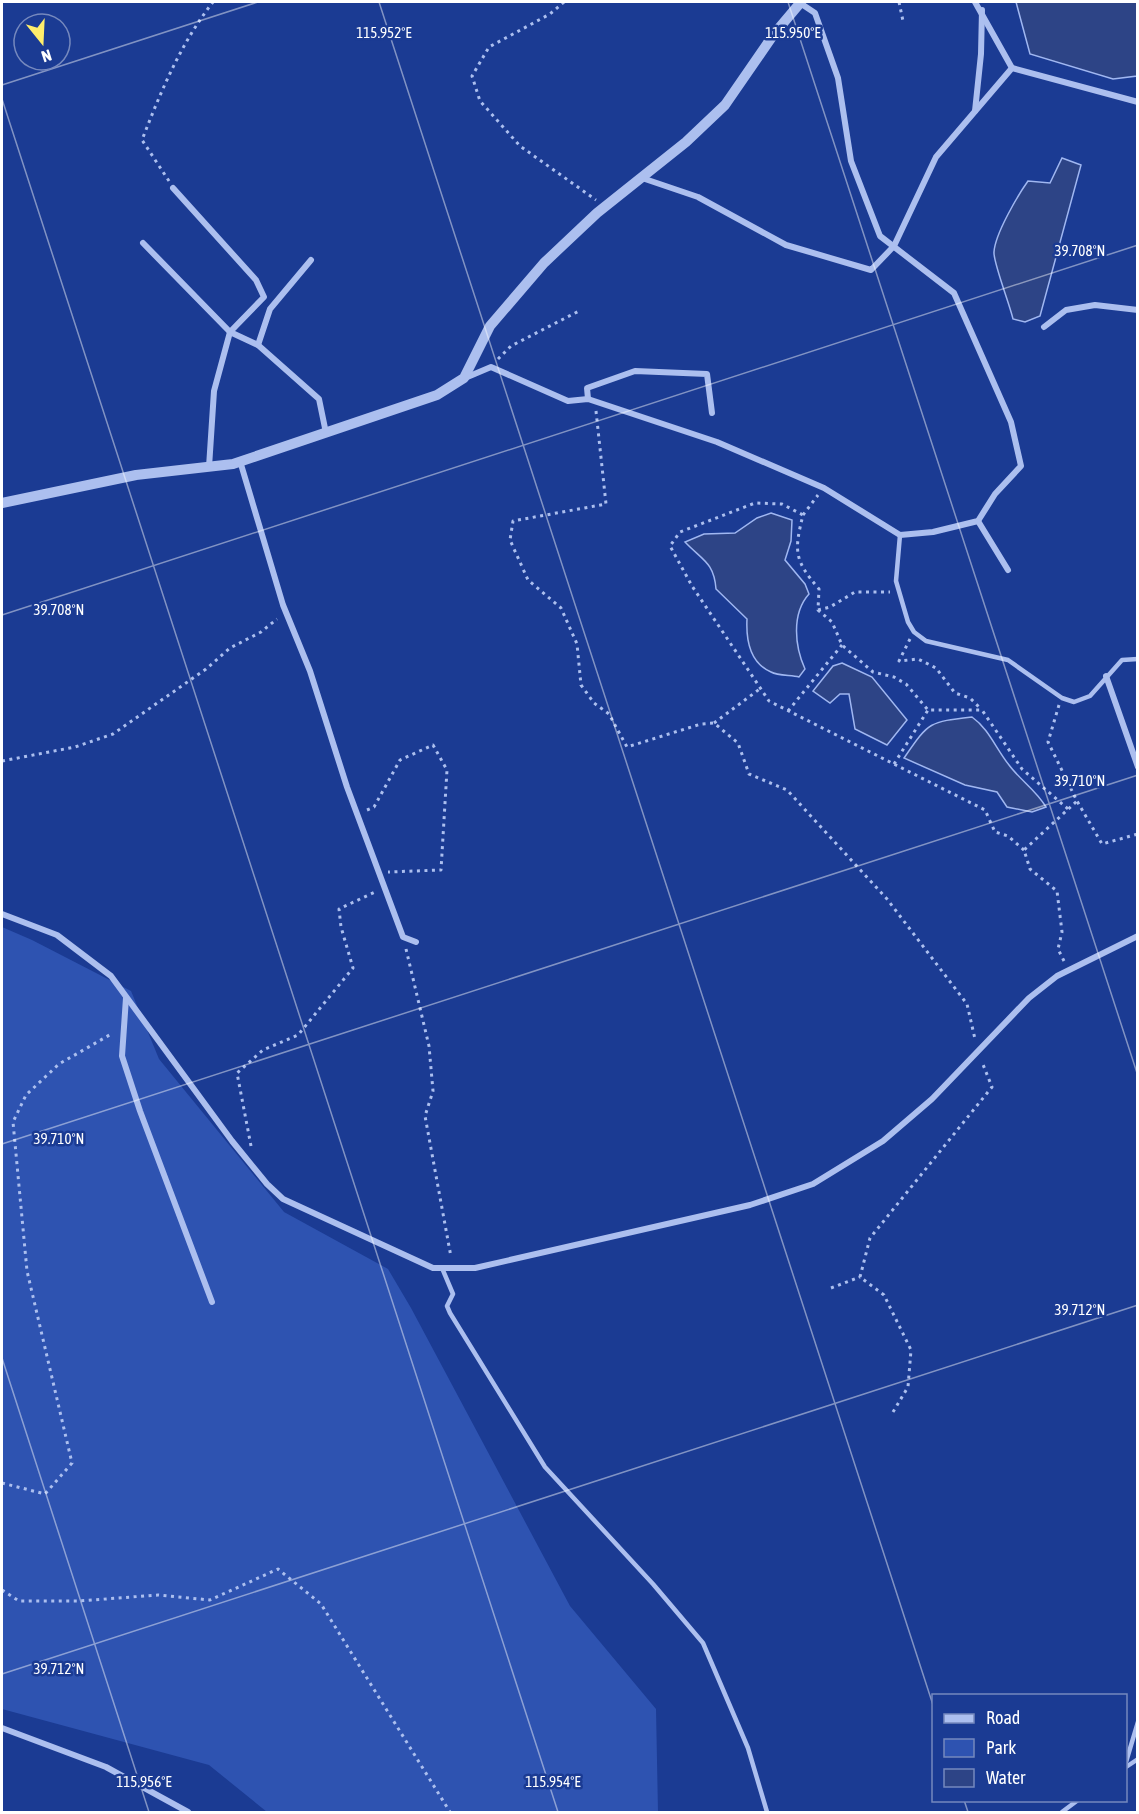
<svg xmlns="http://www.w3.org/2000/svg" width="1139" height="1814" viewBox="0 0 1139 1814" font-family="'Asap Condensed',sans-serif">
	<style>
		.green { fill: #2e53b1 }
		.water { fill: #2d4486; stroke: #a0b7f1; stroke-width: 1.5 }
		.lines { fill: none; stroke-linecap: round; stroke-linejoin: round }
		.path { stroke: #acbfef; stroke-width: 3; stroke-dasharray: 3 4.5; stroke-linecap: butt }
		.service { stroke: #acbfef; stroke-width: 4.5 }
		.minor { stroke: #acbfef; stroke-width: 6 }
		.tertiary { stroke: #acbfef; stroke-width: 10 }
		.ticks { fill: none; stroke: #fff; stroke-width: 1.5; stroke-opacity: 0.45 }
		.ticks-label { font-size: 15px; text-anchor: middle; fill: #fff; stroke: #1b3b93; stroke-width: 5; stroke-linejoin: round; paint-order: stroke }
	</style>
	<rect width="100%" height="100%" fill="#1b3b93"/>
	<polygon class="green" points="2,927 32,940 131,991 159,1059 284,1212 388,1269 411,1308 570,1606 656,1709 658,1812 267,1812 209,1765 2,1709"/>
	<g class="water">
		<polygon points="1016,2 1137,2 1137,76 1113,79 1030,54"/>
		<path d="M1062,158L1081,165L1040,316L1025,322L1013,319C1010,305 993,262 994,252C995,234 1018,195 1028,181L1050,183Z"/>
		<path d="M771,513L792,520L791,541L785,560L805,584L809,594C791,614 795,647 805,669L799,677C791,675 778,676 771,672C750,663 746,639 747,619L716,589C714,562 702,560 685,542L704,534L735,533L757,518Z"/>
		<polygon points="842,663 872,677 907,720 887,745 855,729 849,694 840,694 830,703 813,691 833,666"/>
		<path d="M972,717C989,729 996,749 1009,765C1020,780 1036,790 1046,807L1032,812L1007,807L997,792L965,785L904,758C929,722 928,722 972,717Z"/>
	</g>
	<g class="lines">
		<g class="path">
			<polyline points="564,2 550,14 489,47 472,76 480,101 520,146 596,200"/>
			<polyline points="899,2 903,21"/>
			<path d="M169,181L142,140C161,91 181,43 213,2"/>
			<polyline points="498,359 511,346 579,311"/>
			<polyline points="596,411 606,504 513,521 510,540 528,580 561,608 577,644 581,685 594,703 609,714 627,747 701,724 714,723 738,743 749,774 787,790 887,899 967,1004 975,1039"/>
			<polyline points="803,515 818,495"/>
			<polyline points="818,610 830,607 855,592 890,592"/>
			<polyline points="910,639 899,661 918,659 936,668 955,693 970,698 981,709"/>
			<polyline points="1059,705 1048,742 1077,801 1102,844 1138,834"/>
			<polyline points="788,711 842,645"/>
			<polyline points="714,723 761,688"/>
			<polyline points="2,761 75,747 113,734 206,669 230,648 261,632 277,619"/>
			<polyline points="894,764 928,710"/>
			<polyline points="367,810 374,807 400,760 433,745 447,770 441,870 388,872"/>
			<path d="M1024,850L1008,836L995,832L985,810L769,701L692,586L670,546L680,532L755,503L782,504L803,515C794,551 794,560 819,589L818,610L832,622L842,645L873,672L894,677L906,684L928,710H982L1022,769L1068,809"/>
			<polyline points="406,949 429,1046 433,1091 425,1116 451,1257"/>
			<polyline points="1064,961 1058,949 1062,932 1057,891 1030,869 1024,850 1077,801"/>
			<polyline points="251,1146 237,1073 263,1050 298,1035 353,968 341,927 339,909 377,891"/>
			<polyline points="831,1288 860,1277"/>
			<polyline points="893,1412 908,1387 911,1350 884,1295 860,1277 870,1238 992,1087 982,1062"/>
			<polyline points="2,1483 45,1494 72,1463 27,1271 13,1122 26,1095 59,1064 113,1033"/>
			<polyline points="2,1590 19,1601 79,1601 158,1595 210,1600 278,1569 321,1604 450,1812"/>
		</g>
		<g class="service">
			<polyline points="900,535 896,581 908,622 914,632 926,641 1008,660 1062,698 1074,702 1090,696 1122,660 1138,659"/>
			<polyline points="442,1268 453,1294 447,1306 450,1313 545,1467 653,1584 703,1643 748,1748 767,1812"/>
			<polyline points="1126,1762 1138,1722"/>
			<polyline points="1126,1767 1138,1759"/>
			<polyline points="1062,1812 1078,1800"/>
		</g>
		<g class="minor">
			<polyline points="975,2 1012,68"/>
			<polyline points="975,111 981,54 982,10"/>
			<polyline points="642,178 698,197 786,245 871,270 894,246 936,157 1012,68 1138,102"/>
			<polyline points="173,188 256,280 264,297 230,332 214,391 209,467"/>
			<polyline points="143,243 230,332 258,345 319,399 326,433"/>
			<polyline points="1044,327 1066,310 1095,305 1138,310"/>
			<polyline points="258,345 270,309 311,260"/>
			<polyline points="465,378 491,367 568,401 588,399 717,442 824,488 900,535 933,532 978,521 995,494 1021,466 1011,422 954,293 880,236 851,161 838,78 815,13 800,3"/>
			<polyline points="588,399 587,388 635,371 707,374 712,413"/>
			<polyline points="240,461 283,605 310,671 347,787 403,937 416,942"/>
			<polyline points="978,521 1008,570"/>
			<polyline points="1106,676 1138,767"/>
			<polyline points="2,914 57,935 111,976 232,1141 267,1184 283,1199 433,1268 475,1268 750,1205 813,1184 883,1141 932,1099 1029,998 1057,976 1138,936"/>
			<polyline points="126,998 122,1056 140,1111 212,1302"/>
			<polyline points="2,1728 106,1767 188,1812"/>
		</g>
		<polyline class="tertiary" points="2,503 136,475 233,464 437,395 464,378 490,326 544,263 597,213 686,142 725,105 774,34 801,2"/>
	</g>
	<path class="ticks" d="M379,2L934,1708M788,2L1138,1076M2,85L258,2M2,99L558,1812M2,615L1138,245M2,1144L1138,775M2,1358L149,1812M2,1674L1138,1305M964,1800L968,1812"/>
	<g class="ticks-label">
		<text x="384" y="38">115.952°E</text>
		<text x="793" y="38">115.950°E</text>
		<text x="1080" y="256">39.708°N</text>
		<text x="59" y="615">39.708°N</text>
		<text x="1080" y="786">39.710°N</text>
		<text x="59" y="1144">39.710°N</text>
		<text x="1080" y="1315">39.712°N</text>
		<text x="59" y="1674">39.712°N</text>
		<text x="144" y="1787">115.956°E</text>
		<text x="553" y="1787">115.954°E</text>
	</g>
	<rect width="1139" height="1814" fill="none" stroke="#ffffff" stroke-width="6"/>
	<rect x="932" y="1694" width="195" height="108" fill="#1b3b93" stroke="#7689be" stroke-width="1.5"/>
	<rect x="944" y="1714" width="30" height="9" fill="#acbfef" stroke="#7689be" stroke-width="1.5"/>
	<text x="986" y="1724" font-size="18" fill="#ffffff">Road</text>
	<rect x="944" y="1739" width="30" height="18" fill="#2e53b1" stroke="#7689be" stroke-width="1.5"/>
	<text x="986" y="1754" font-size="18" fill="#ffffff">Park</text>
	<rect x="944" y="1769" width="30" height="18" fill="#2d4486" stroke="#7689be" stroke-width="1.5"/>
	<text x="986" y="1784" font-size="18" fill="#ffffff">Water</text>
	<g transform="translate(42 42) rotate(162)"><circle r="28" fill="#1b3b93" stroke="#7689be" stroke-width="1.5"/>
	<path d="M0-4.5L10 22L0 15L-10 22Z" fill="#ffee6b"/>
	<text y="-9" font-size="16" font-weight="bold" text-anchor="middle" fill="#ffffff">N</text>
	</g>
</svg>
